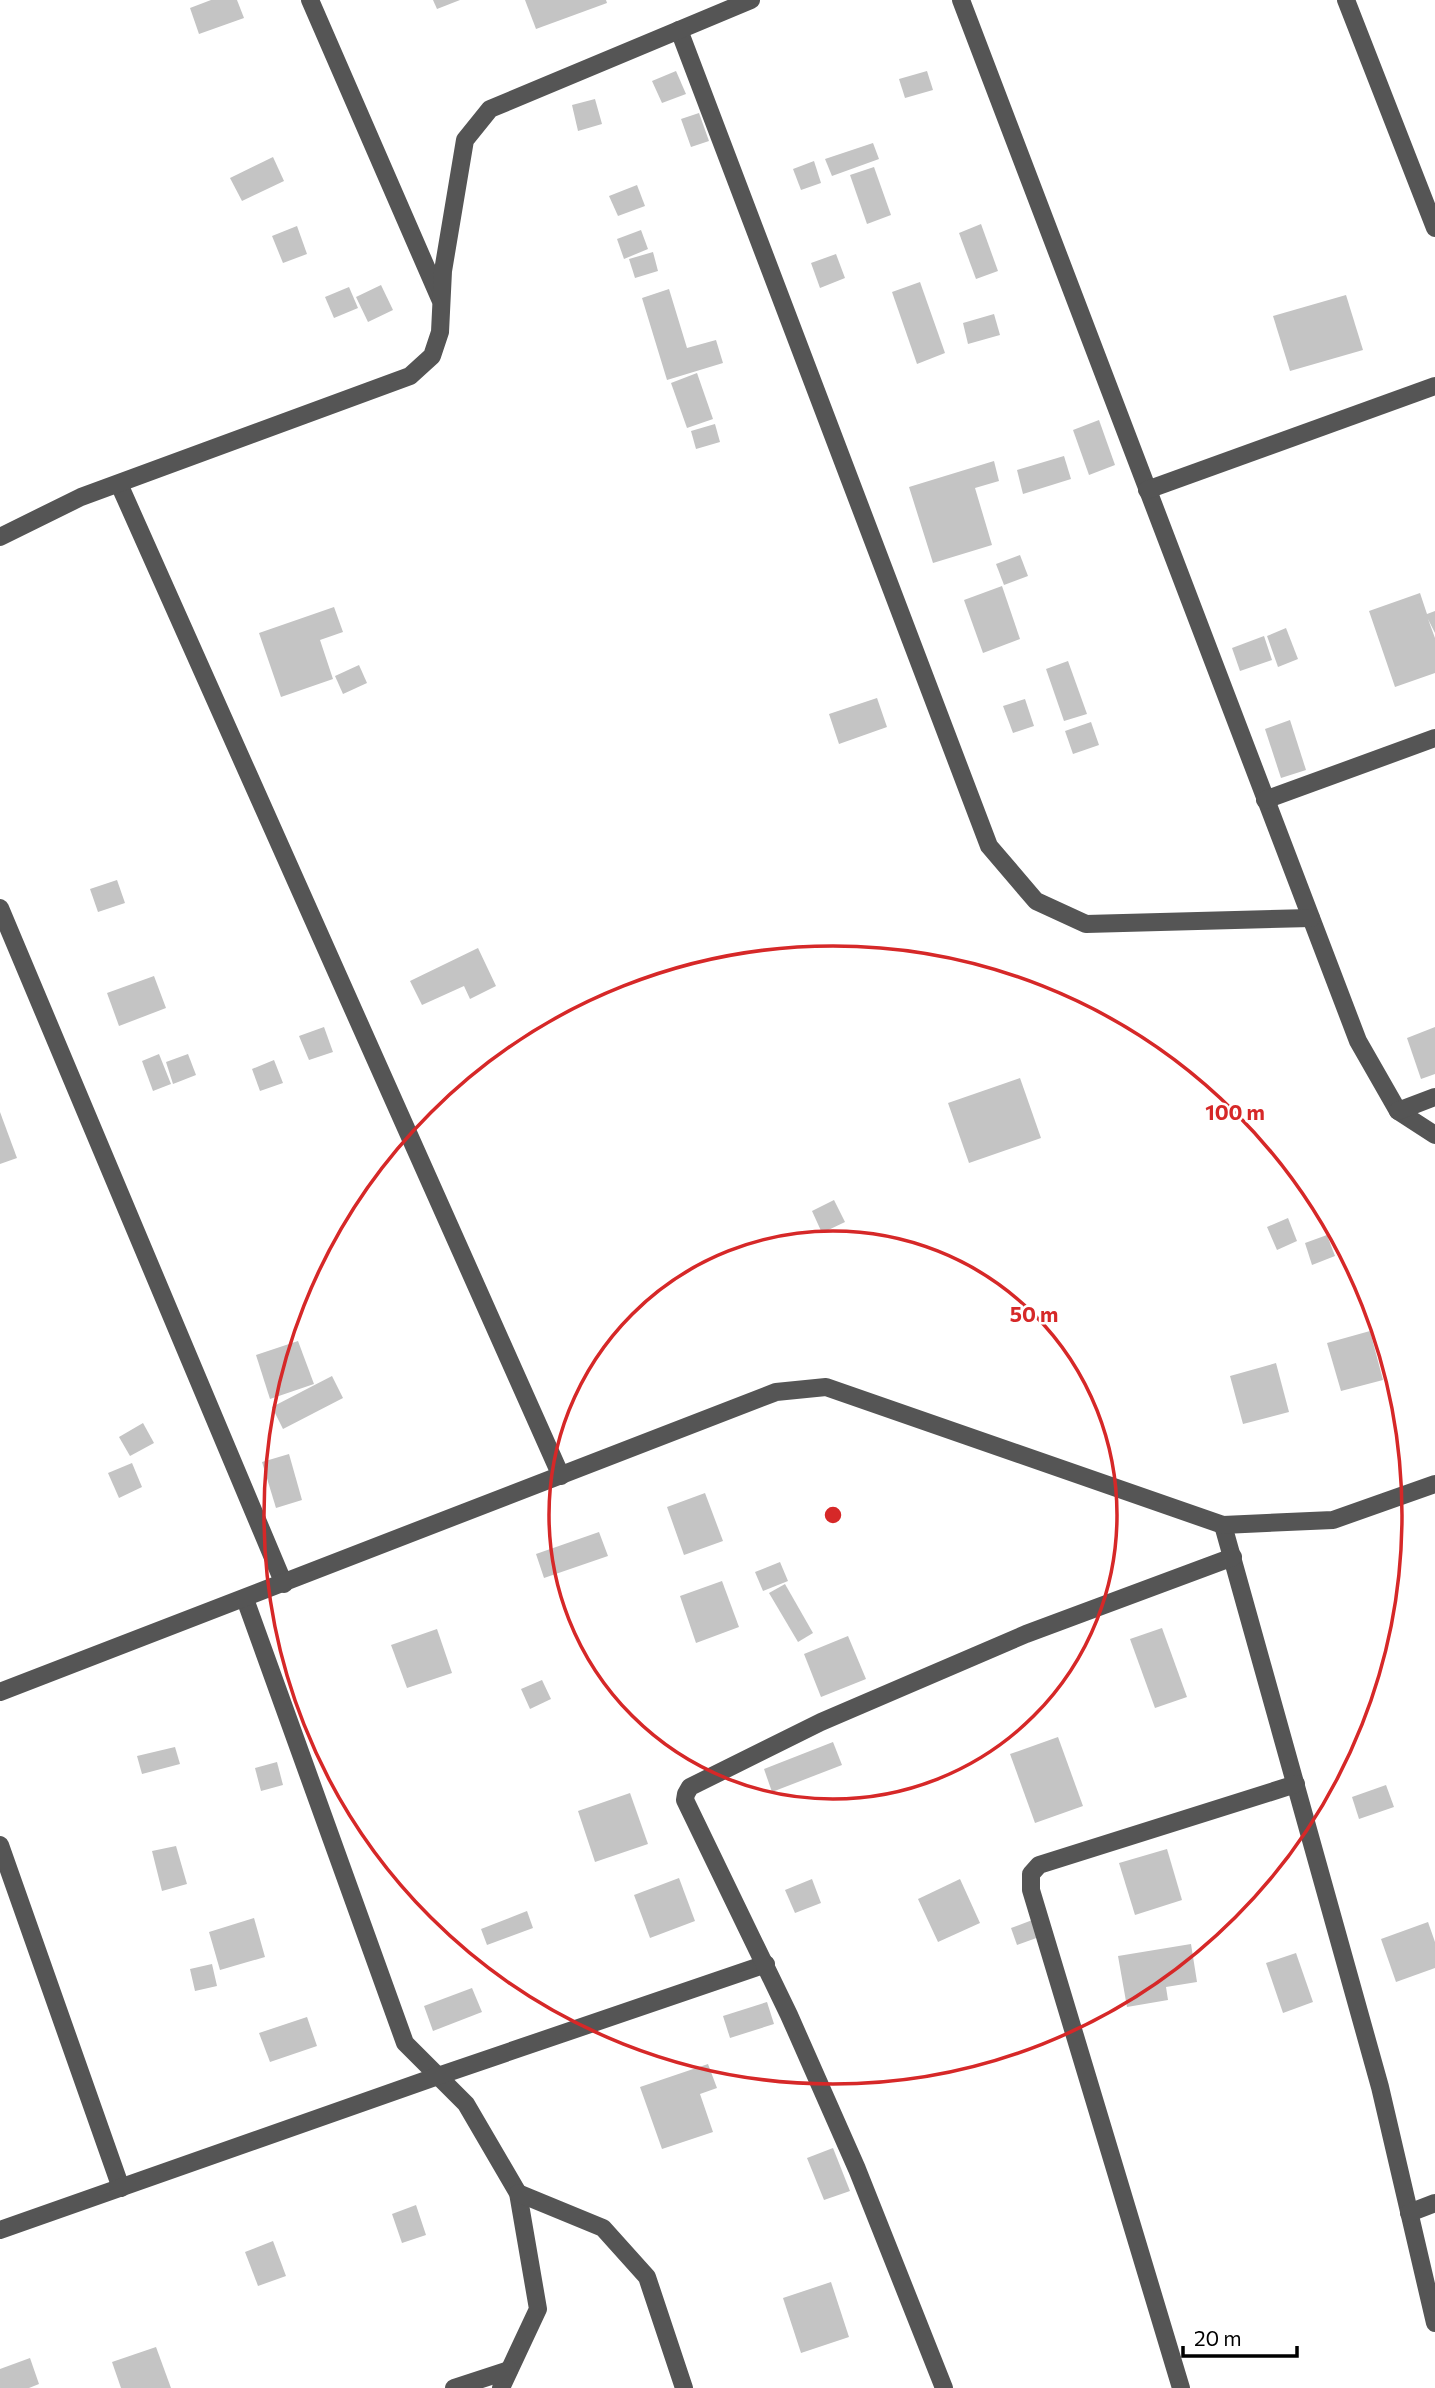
<svg xmlns="http://www.w3.org/2000/svg" width="1435" height="2388" viewBox="0 0 1435 2388" font-family="Commissioner,sans-serif">
	<style>
		.building { fill: #c4c4c4 }
		.lines { fill: none; stroke-linecap: round; stroke-linejoin: round }
		.minor { stroke: #555; stroke-width: 18 }
		.ring { fill: none; stroke: #d62828; stroke-width: 3.5 }
		.centre { fill: #d62828; stroke: #fff; stroke-width: 3.5 }
		.ring-label { font-size: 21px; text-anchor: middle; font-weight: bold; fill: #d62828; stroke: #fff; stroke-width: 5; stroke-linejoin: round; paint-order: stroke }
	</style>
	<rect width="100%" height="100%" fill="#fff"/>
	<g class="building">
		<polygon points="211,0 237,0 244,18 199,34 190,8"/>
		<polygon points="433,0 460,0 437,9"/>
		<polygon points="525,0 606,0 607,3 536,29"/>
		<polygon points="676,71 686,94 662,103 652,81"/>
		<polygon points="927,71 933,90 905,98 899,79"/>
		<polygon points="595,99 602,124 578,131 572,105"/>
		<polygon points="699,113 709,141 691,147 681,119"/>
		<polygon points="873,143 879,159 832,176 825,159"/>
		<polygon points="273,157 284,181 242,201 230,178"/>
		<polygon points="814,161 821,183 801,190 793,169"/>
		<polygon points="874,167 891,215 867,224 850,175"/>
		<polygon points="637,185 645,206 618,216 609,196"/>
		<polygon points="981,224 998,271 976,279 959,233"/>
		<polygon points="297,226 307,254 283,263 272,236"/>
		<polygon points="641,230 648,249 624,259 617,239"/>
		<polygon points="653,252 658,271 635,278 629,259"/>
		<polygon points="836,254 845,278 820,288 811,263"/>
		<polygon points="920,282 945,353 917,364 892,292"/>
		<polygon points="381,285 393,310 368,322 356,297"/>
		<polygon points="349,287 358,308 334,318 325,297"/>
		<polygon points="669,289 687,348 716,340 723,363 667,380 642,298"/>
		<polygon points="1346,295 1363,350 1290,371 1273,316"/>
		<polygon points="994,314 1000,335 968,344 963,323"/>
		<polygon points="697,373 713,419 687,428 671,383"/>
		<polygon points="1099,420 1115,465 1089,475 1073,430"/>
		<polygon points="715,424 720,442 696,449 691,431"/>
		<polygon points="1064,456 1071,479 1023,494 1017,470"/>
		<polygon points="994,461 999,481 975,488 992,545 933,563 909,487"/>
		<polygon points="1020,555 1028,576 1004,585 996,564"/>
		<polygon points="1002,586 1020,639 983,653 964,600"/>
		<polygon points="1420,593 1427,614 1435,611 1435,633 1428,619 1435,638 1435,673 1395,687 1369,611"/>
		<polygon points="334,607 343,632 320,640 333,679 281,697 259,633"/>
		<polygon points="1286,628 1298,659 1278,667 1267,636"/>
		<polygon points="1264,636 1272,660 1240,671 1232,648"/>
		<polygon points="1068,661 1087,714 1064,721 1046,669"/>
		<polygon points="359,665 367,683 343,694 335,676"/>
		<polygon points="877,698 887,727 839,744 829,714"/>
		<polygon points="1025,699 1034,726 1013,733 1003,706"/>
		<polygon points="1290,720 1306,770 1281,778 1265,729"/>
		<polygon points="1091,722 1099,745 1073,754 1065,731"/>
		<polygon points="117,880 125,903 98,912 90,889"/>
		<polygon points="478,948 496,986 470,999 464,986 422,1005 410,981"/>
		<polygon points="154,976 166,1008 119,1026 107,993"/>
		<polygon points="324,1027 333,1052 309,1060 299,1036"/>
		<polygon points="1435,1027 1435,1074 1421,1079 1407,1038"/>
		<polygon points="159,1054 171,1084 153,1091 142,1061"/>
		<polygon points="188,1054 196,1075 173,1084 166,1062"/>
		<polygon points="274,1060 283,1083 260,1091 252,1069"/>
		<polygon points="1020,1078 1041,1138 969,1163 948,1103"/>
		<polygon points="0,1112 17,1158 0,1164"/>
		<polygon points="834,1200 845,1222 822,1233 812,1211"/>
		<polygon points="1288,1218 1297,1241 1277,1250 1267,1227"/>
		<polygon points="1327,1235 1335,1256 1312,1265 1305,1243"/>
		<polygon points="1370,1331 1383,1380 1341,1391 1327,1343"/>
		<polygon points="298,1341 314,1384 270,1399 256,1355"/>
		<polygon points="1276,1363 1289,1412 1243,1424 1230,1376"/>
		<polygon points="332,1376 343,1398 283,1429 272,1407"/>
		<polygon points="143,1423 154,1443 130,1456 119,1437"/>
		<polygon points="289,1454 302,1500 276,1508 262,1462"/>
		<polygon points="132,1463 142,1487 119,1498 108,1473"/>
		<polygon points="705,1493 723,1541 684,1555 667,1507"/>
		<polygon points="599,1532 608,1556 544,1578 536,1554"/>
		<polygon points="780,1562 788,1581 763,1591 755,1572"/>
		<polygon points="722,1581 739,1627 696,1643 680,1596"/>
		<polygon points="785,1584 813,1633 798,1642 769,1593"/>
		<polygon points="1162,1628 1187,1697 1155,1708 1130,1639"/>
		<polygon points="437,1629 452,1673 407,1688 391,1645"/>
		<polygon points="848,1636 866,1679 821,1697 804,1654"/>
		<polygon points="542,1680 551,1699 530,1709 521,1689"/>
		<polygon points="1058,1737 1083,1806 1035,1823 1010,1754"/>
		<polygon points="833,1742 842,1765 772,1792 764,1769"/>
		<polygon points="175,1747 180,1764 142,1774 137,1756"/>
		<polygon points="277,1762 283,1785 261,1791 255,1768"/>
		<polygon points="1386,1785 1394,1807 1359,1819 1352,1797"/>
		<polygon points="630,1793 648,1844 595,1862 578,1811"/>
		<polygon points="176,1846 187,1884 162,1891 152,1851"/>
		<polygon points="1167,1849 1182,1900 1135,1915 1119,1863"/>
		<polygon points="679,1878 695,1921 650,1938 634,1895"/>
		<polygon points="812,1879 821,1903 795,1913 785,1890"/>
		<polygon points="960,1879 980,1923 938,1942 918,1899"/>
		<polygon points="527,1911 533,1928 487,1945 481,1929"/>
		<polygon points="254,1918 265,1957 220,1970 209,1932"/>
		<polygon points="1035,1919 1042,1936 1017,1945 1011,1928"/>
		<polygon points="1428,1922 1435,1942 1435,1968 1396,1982 1381,1939"/>
		<polygon points="1191,1944 1197,1982 1166,1987 1168,2000 1127,2007 1118,1956"/>
		<polygon points="1296,1953 1313,2002 1283,2013 1266,1963"/>
		<polygon points="212,1964 217,1986 195,1991 190,1969"/>
		<polygon points="472,1988 482,2012 433,2031 424,2006"/>
		<polygon points="767,2002 774,2024 730,2038 723,2016"/>
		<polygon points="307,2017 317,2046 270,2062 259,2033"/>
		<polygon points="708,2064 717,2088 700,2094 713,2132 662,2149 640,2087"/>
		<polygon points="833,2148 850,2191 824,2200 807,2158"/>
		<polygon points="416,2205 426,2235 402,2243 392,2214"/>
		<polygon points="273,2241 286,2276 258,2286 245,2252"/>
		<polygon points="831,2282 849,2337 801,2353 783,2298"/>
		<polygon points="156,2347 171,2388 121,2388 112,2362"/>
		<polygon points="30,2358 39,2384 29,2388 0,2388 0,2369"/>
	</g>
	<g class="lines">
		<g class="minor">
			<polyline points="310,0 440,299"/>
			<polyline points="961,0 1358,1041 1398,1111 1435,1135"/>
			<polyline points="1346,0 1435,228"/>
			<polyline points="679,30 989,846 1036,901 1086,924 1311,918"/>
			<polyline points="119,484 561,1476"/>
			<polyline points="1147,490 1435,386"/>
			<polyline points="0,537 81,497 410,376 432,356 440,332 443,271 465,140 490,109 751,0"/>
			<polyline points="1265,800 1435,738"/>
			<polyline points="0,908 284,1584"/>
			<polyline points="1398,1111 1435,1097"/>
			<polyline points="1223,1525 1380,2087 1435,2323"/>
			<polyline points="245,1599 405,2043 466,2104 518,2193 538,2309 501,2388"/>
			<polyline points="0,1692 776,1392 826,1387 1223,1525 1333,1520 1435,1484"/>
			<polyline points="0,1845 121,2188"/>
			<polyline points="518,2193 603,2228 647,2277 684,2388"/>
			<polyline points="1409,2213 1435,2203"/>
			<polyline points="0,2230 438,2076 766,1964"/>
			<polyline points="454,2388 509,2370"/>
			<polyline points="944,2388 857,2169 789,2015 685,1800 686,1794 690,1787 821,1722 1026,1634 1233,1557"/>
			<polyline points="1181,2388 1031,1890 1031,1874 1039,1865 1296,1784"/>
		</g>
	</g>
	<g class="ring">
		<circle cx="833" cy="1515" r="284"/>
		<circle cx="833" cy="1515" r="569"/>
	</g>
	<circle cx="833" cy="1515" r="10" class="centre"/>
	<g class="ring-label">
		<text x="1235" y="1120">100 m</text>
		<text x="1034" y="1322">50 m</text>
	</g>
	<path d="M1183 2346v10h114v-10" fill="none" stroke="#000000" stroke-width="3.5"/>
	<text x="1194" y="2346" font-size="21" fill="#000000" stroke="#ffffff" stroke-width="5" paint-order="stroke">20 m</text>
</svg>
